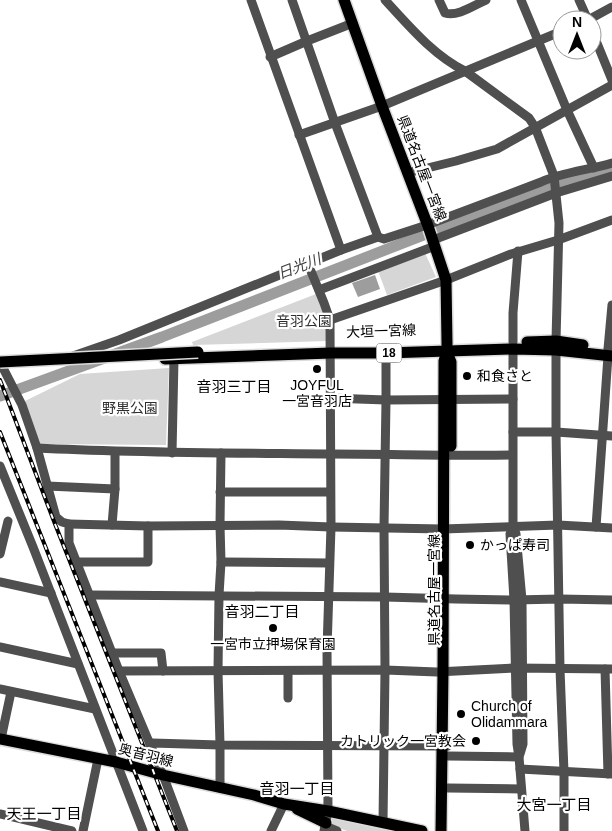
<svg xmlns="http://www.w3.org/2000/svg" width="612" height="831" viewBox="0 0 612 831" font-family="Helvetica,'Noto Sans JP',sans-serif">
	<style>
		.green { fill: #d6d6d6 }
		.water { fill: #9d9d9d }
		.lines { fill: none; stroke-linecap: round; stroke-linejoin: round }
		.river { stroke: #9d9d9d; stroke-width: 11 }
		.major-casing { stroke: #dbdbdb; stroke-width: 14 }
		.minor { stroke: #4f4f4f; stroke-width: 9 }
		.major { stroke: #000; stroke-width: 11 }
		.rail-casing { stroke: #000; stroke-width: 4 }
		.rail { stroke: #fff; stroke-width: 2; stroke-dasharray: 5.5; stroke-linecap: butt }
		.major-bridge-casing { stroke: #dbdbdb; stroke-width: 14; stroke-linecap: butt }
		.major-bridge { stroke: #000; stroke-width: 11 }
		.poi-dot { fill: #000; stroke: #fff; stroke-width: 2 }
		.labels { text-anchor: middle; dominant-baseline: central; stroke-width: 4.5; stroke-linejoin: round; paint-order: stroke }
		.shield { fill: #fff; stroke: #4c4c4c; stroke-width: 1 }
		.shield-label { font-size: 12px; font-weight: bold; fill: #000 }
		.street-label { font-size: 14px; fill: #000; stroke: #fff }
		.park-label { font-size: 14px; fill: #2d2d2d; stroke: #fff }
		.poi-label { font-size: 14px; fill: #000; stroke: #fff; text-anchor: start }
		.water-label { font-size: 15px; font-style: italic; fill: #3e3e3e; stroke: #fff }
		.neighbourhood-label { font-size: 15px; fill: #000; stroke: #fff }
	</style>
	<rect width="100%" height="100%" fill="#fff"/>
	<g class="green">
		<polygon points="424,251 436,277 387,295 377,268"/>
		<polygon points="316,294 327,321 328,341 193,345 192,342"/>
		<polygon points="169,368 166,445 40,444 25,401 80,374"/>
		<polygon points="332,816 401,831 347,831 331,825 330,817"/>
	</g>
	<polygon class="water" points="375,275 380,289 358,297 352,283"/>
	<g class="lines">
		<polyline class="river" points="0,396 162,337 526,195 612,170"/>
		<defs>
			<g id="major">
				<polyline points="344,0 382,106 428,226 446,280 447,343 447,351 444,361 443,672 441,831"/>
				<polyline points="527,342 556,341 583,345"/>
				<polyline points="449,357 451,362 451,446"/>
				<polyline points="165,359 331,353 386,353 513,349 556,350 612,356"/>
				<polyline points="0,739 116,762 163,775 254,795 284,804 328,811 422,831"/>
				<polyline points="297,809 326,823"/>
			</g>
		</defs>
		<use href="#major" class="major-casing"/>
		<g class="minor">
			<polyline points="251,0 341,250"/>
			<polyline points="292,0 335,123 378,237"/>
			<path d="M385,0C409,26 433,55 465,71L529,118L535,127L554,176L559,223L556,341V432L560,669L564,772V831"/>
			<path d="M439,0L445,13C458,17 474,5 486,0"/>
			<polyline points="521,0 567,110 594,168"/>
			<polyline points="579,0 588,20"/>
			<polyline points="588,20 612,7"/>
			<polyline points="592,31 612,80"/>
			<polyline points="270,57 307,41 353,23"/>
			<polyline points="299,135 382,106 562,31"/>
			<polyline points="407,173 456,161 497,149 612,85"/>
			<polyline points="433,240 556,193 612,176"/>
			<polyline points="308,264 324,303 330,320 331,527 327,649 328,811 324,831"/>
			<polyline points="319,290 435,246"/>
			<polyline points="330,320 446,280 511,254 558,240 612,220"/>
			<polyline points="513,342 513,313 518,251"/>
			<polyline points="513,349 513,527 510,534 514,600 517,744 519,757 525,831"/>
			<polyline points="608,349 612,305"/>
			<path d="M73,356L119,340L341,250L378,237L384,239L427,225L541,182C563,172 589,170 612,163"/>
			<polyline points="0,362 22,405 37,448 56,517 62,522 69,524 69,543 119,671 163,775 184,831"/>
			<polyline points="330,398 386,400 513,399"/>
			<polyline points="513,432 556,432 612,436"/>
			<path d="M37,448C134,453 232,453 330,454C391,454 451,456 512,455"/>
			<polyline points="172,453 174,359"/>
			<polyline points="0,466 33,547 143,831"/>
			<polyline points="47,486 115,489"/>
			<polyline points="220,492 330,492"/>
			<polyline points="69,524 148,526 279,525 331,527 443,529 558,525 612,528"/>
			<polyline points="112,525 115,489 115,452"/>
			<polyline points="596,527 608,356"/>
			<polyline points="515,531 516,534 522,600 523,744 520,754"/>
			<polyline points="0,554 8,521"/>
			<polyline points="76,562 148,562 148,526"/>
			<polyline points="221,562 329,563"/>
			<polyline points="0,582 51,593"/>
			<polyline points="89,595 385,597 456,599 514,600 560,599 612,600"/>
			<polyline points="0,647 78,664"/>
			<polyline points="112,653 161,653 163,671"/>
			<polyline points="605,669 608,774"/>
			<polyline points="119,671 385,670 437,672 514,668 612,669"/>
			<polyline points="0,689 95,709"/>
			<polyline points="288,698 288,671"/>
			<polyline points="1,739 11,692"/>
			<polyline points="150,745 152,743 220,745 448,746"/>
			<polyline points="448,756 519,757"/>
			<polyline points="520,769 612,774"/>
			<polyline points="220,788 220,745 218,671 219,595 221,562 220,525 221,453"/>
			<polyline points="448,788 521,789"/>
			<polyline points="0,814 72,831"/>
			<polyline points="383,822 385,670 384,528 386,400 386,353"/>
			<polyline points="325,826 337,831"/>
			<polyline points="83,831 98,759"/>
			<polyline points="271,831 284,804"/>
		</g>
		<use href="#major" class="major"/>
		<defs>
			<g id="rail">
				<polyline points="0,380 55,524 177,831"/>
				<polyline points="0,432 158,831"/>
			</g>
		</defs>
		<use href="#rail" class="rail-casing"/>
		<use href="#rail" class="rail"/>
		<defs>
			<polyline id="major-bridge" points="0,362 198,352"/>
		</defs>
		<use href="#major-bridge" class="major-bridge-casing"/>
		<use href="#major-bridge" class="major-bridge"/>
	</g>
	<g class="poi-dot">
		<circle cx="317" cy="369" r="5"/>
		<circle cx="467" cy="376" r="5"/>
		<circle cx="470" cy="545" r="5"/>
		<circle cx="273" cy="628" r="5"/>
		<circle cx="461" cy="714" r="5"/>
		<circle cx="476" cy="741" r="5"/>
	</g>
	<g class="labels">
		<rect class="shield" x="376.5" y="343.5" width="25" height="19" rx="4"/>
		<g class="shield-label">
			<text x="389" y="353">18</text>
		</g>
		<g class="street-label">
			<text transform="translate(422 168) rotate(69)">県道名古屋一宮線</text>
			<text transform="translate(381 331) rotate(-2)">大垣一宮線</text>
			<text transform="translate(434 590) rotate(-90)">県道名古屋一宮線</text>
			<text transform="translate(146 755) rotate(14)">奥音羽線</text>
		</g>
		<g class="park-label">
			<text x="304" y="321">音羽公園</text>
			<text x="130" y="408">野黒公園</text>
		</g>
		<g class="poi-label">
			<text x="477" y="376">和食さと</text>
			<text x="317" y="385" text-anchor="middle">JOYFUL<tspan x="317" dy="16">一宮音羽店</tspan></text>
			<text x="480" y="545">かっぱ寿司</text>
			<text x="273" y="644" text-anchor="middle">一宮市立押場保育園</text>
			<text x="471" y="706">Church of<tspan x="471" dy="16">Olidammara</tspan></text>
			<text x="466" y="741" text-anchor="end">カトリック一宮教会</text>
		</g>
		<g class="water-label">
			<text transform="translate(299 266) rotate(-21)">日光川</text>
		</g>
		<g class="neighbourhood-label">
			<text x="234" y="386">音羽三丁目</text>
			<text x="262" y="611">音羽二丁目</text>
			<text x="297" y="788">音羽一丁目</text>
			<text x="554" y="804">大宮一丁目</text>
			<text x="44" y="813">天王一丁目</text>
		</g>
	</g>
	<g transform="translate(577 35)"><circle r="24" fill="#ffffff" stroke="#999999"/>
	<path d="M0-4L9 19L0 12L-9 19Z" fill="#000000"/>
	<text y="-8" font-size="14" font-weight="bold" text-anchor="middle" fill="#000000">N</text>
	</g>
</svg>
